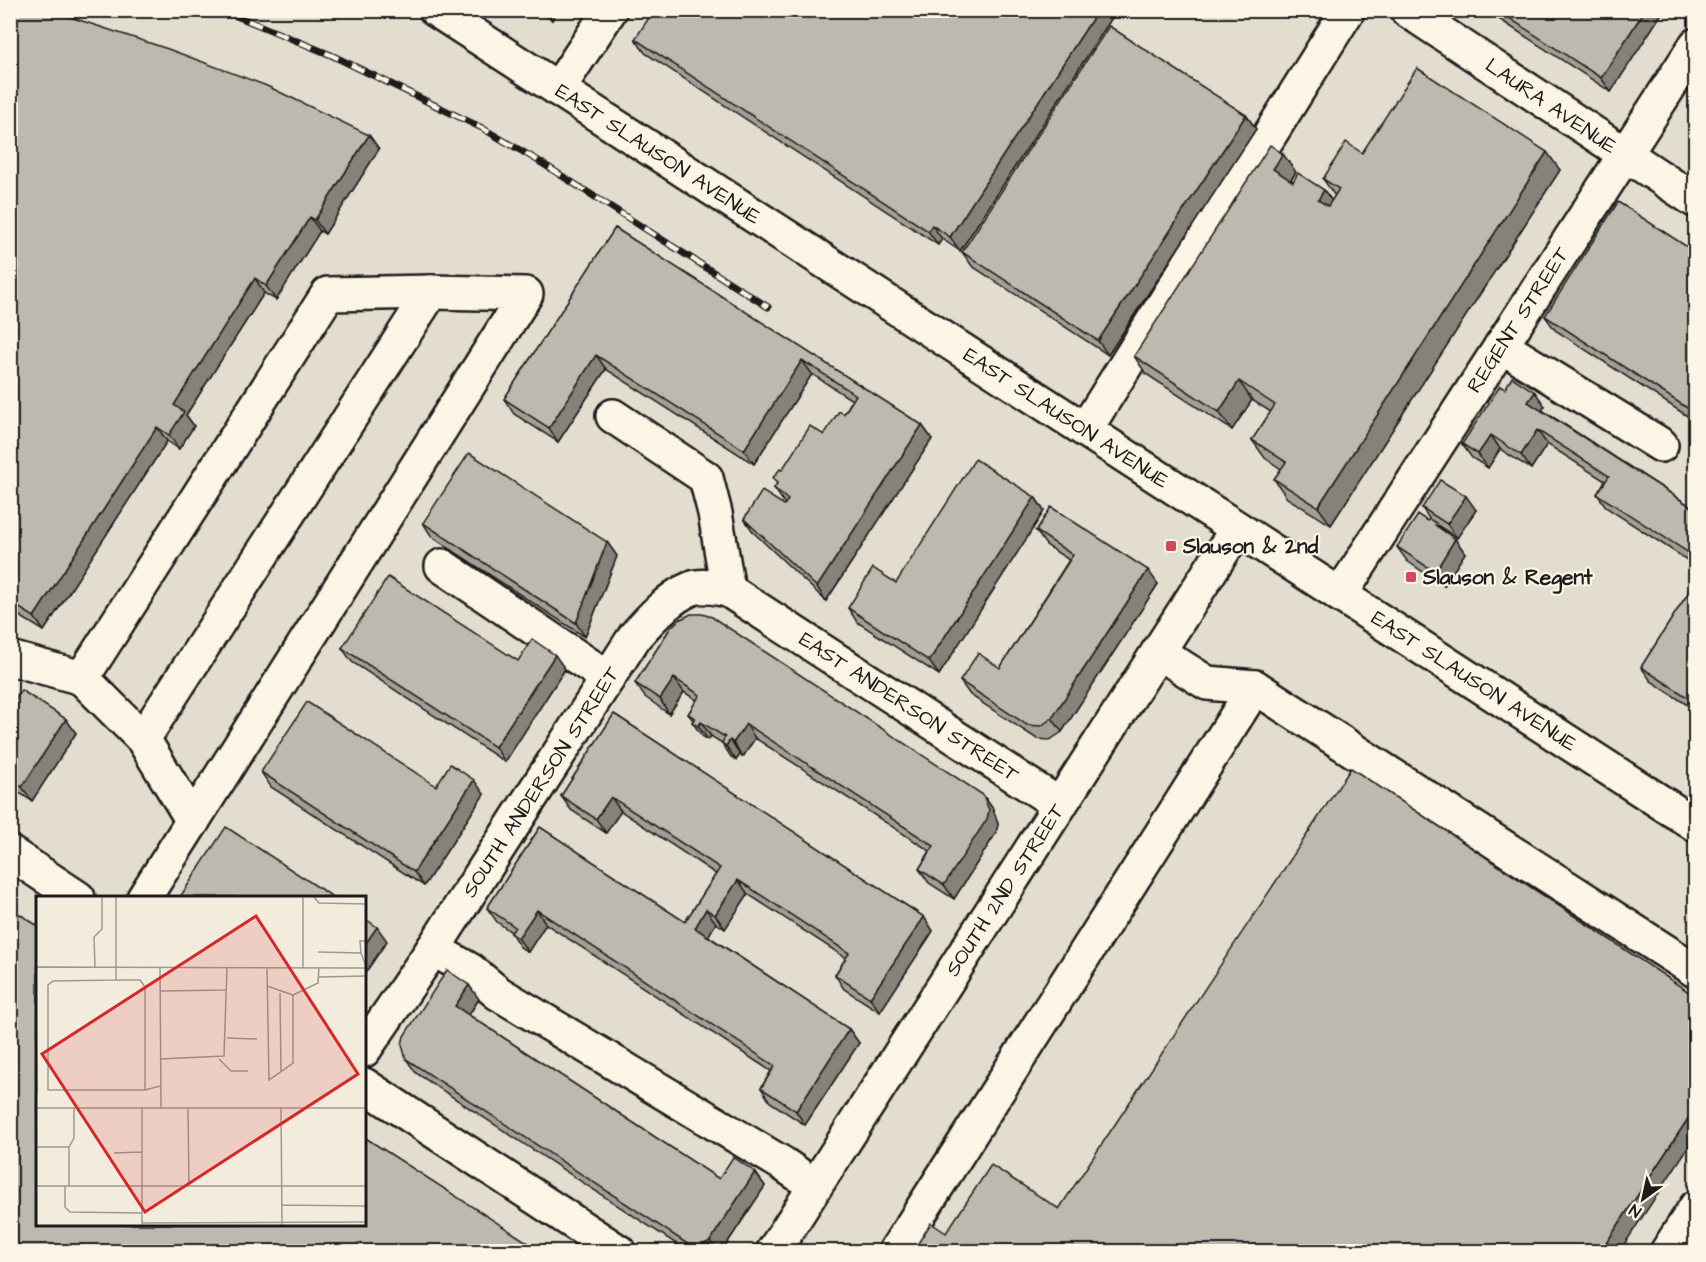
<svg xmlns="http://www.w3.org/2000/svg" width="1706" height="1262" viewBox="0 0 1706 1262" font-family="'Architects Daughter',sans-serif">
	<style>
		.built { fill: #e3ddcf; fill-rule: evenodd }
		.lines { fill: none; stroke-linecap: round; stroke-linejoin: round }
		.minor-casing { stroke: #1c1c1c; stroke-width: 38 }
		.major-casing { stroke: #1c1c1c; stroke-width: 38 }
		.minor { stroke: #fcf5e5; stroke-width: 33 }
		.major { stroke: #fcf5e5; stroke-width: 33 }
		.rail-casing { stroke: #1c1c1c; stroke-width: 7 }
		.rail { stroke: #fcf5e5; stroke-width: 4.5; stroke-dasharray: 14; stroke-linecap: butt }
		.wall { fill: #a39f96; stroke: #1c1c1c; stroke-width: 1.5 }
		.shaded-wall { fill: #85827a; stroke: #1c1c1c; stroke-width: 1.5 }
		.building { fill: #beb9ae; stroke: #1c1c1c; stroke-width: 1.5 }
		.poi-dot { fill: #d1495b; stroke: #fcf5e5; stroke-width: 2 }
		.labels { text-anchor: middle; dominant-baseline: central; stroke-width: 4.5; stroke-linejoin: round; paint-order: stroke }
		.street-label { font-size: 21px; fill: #1c1c1c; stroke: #fcf5e5 }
		.poi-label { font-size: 21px; font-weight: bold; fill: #1c1c1c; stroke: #fcf5e5; text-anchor: start }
		.inset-road { fill: none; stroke: #9d9990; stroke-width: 1.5 }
		.view { fill: #d62828; fill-opacity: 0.15; stroke: #d62828; stroke-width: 3 }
		.inset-edge { fill: none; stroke: #1c1c1c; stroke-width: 3 }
	</style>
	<rect width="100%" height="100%" fill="#f3ecdd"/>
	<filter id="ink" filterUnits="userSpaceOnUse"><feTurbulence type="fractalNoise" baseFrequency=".0167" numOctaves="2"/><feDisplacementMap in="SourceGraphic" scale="12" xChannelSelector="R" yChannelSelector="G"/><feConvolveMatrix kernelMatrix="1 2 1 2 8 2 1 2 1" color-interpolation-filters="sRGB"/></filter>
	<g filter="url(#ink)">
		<path class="built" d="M10,11H1695V1251H11ZM38,898H364V1224H38Z"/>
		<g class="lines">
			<defs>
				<g id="minor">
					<polyline points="1407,10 1696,201"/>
					<polyline points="558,89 610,10"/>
					<polyline points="1501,346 1661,445"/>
					<polyline points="613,416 706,478 715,513 728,590"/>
					<polyline points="1085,430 1348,10"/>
					<polyline points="442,566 608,678"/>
					<polyline points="1340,595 1696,45"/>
					<polyline points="1158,652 1207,683 1255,687 1696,971"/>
					<polyline points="10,658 82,678 328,294 431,292 526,294 144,898"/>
					<polyline points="82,678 143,739 193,821"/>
					<polyline points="143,739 431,292"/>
					<polyline points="10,853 78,898"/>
					<polyline points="433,949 470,970 498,993 783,1164 815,1186"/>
					<path d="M364,1050L433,949L635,636C649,620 670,597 690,589C701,584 717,588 728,590L1060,805"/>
					<polyline points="364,1085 619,1252"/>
					<polyline points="773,1252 1237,529"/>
					<polyline points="895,1252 1255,687"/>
					<polyline points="1667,1252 1696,1207"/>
				</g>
				<polyline id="major" points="436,10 1696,825"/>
			</defs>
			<use href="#minor" class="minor-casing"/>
			<use href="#major" class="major-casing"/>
			<use href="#minor" class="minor"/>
			<use href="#major" class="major"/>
			<defs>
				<polyline id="rail" points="222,10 331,55 482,128 537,160 768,307"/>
			</defs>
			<use href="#rail" class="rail-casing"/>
			<use href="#rail" class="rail"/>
		</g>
		<g class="wall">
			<polygon points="10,10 369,135 379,149 325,234 320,231 276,300 264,293 186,415 194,426 179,449 167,441 44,631 10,610"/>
			<polygon points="537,10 558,10 552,20"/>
			<polygon points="1117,10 960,251 942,239 938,245 645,53 635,39"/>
			<polygon points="1485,10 1664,10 1611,92"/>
			<polygon points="1246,115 1256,129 1108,355 972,266 962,252"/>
			<polygon points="1362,153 1560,170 1331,525 1287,498 1274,479 1281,469 1265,458 1252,440 1271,412 1252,400 1232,430 1146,374 1134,356 1296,172 1291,180 1331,201 1335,196 1323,179"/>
			<polygon points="615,228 922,425 932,439 826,601 754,533 744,519 784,505 785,504 774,488 777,484 773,478 782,470 824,435 844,414 852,400 812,374 754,464 606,369 558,442 514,414 504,399"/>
			<polygon points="1695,252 1695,421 1555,330 1545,316"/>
			<polygon points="1505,389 1545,406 1542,410 1695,509 1695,565 1607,508 1597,494 1605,481 1547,444 1531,469 1500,449 1488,468 1472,458 1462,444"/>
			<polygon points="1035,497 1044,511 939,675 857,622 848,608 896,583"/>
			<polygon points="1422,508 1476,510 1457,538 1437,525 1440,529 1455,539 1465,553 1444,586 1407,561 1397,547 1430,520"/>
			<polygon points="423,523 607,542 617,556 585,637 432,537"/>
			<polygon points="1036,531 1158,584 1062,732 1050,740 1037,739 970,695 960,681 1000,668 1069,560 1046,545"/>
			<polygon points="1695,582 1695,710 1651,681 1641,667"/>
			<polygon points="671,627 983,795 993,809 998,824 996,833 954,899 929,883 919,869 930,851 755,738 743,757 740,755 736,760 731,757 722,743 711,736 708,740 702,736 692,722 693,720 688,714 697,700 684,692 669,714 645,697 635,683"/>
			<polygon points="342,648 518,661 565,669 505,762 352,662"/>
			<polygon points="10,707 76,733 32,801 10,787"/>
			<polygon points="614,714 924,917 933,931 880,1012 844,989 835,975 846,958 748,894 725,929 716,923 708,936 849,1029 859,1043 805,1125 770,1102 761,1088 771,1071 546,924 528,952 520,947 511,933 511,932 497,922 487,908 540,827 685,922 716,874 621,811 606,833 571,810 561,796"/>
			<polygon points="261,772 436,786 484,794 424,886 271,787"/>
			<polygon points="479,999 469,1015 719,1179 755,1172 765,1186 722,1251 687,1251 416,1073 406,1059"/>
		</g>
		<g class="shaded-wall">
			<polygon points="545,10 558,10 552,20"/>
			<polygon points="1098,10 1117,10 960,251 950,237"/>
			<polygon points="1645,10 1664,10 1611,92 1601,78"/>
			<polygon points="1246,115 1256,129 1108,355 1098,341"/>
			<polygon points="369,135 379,149 325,234 315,220"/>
			<polygon points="1547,152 1560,170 1331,525 1318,507"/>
			<polygon points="1283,154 1296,172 1286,187 1273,169"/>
			<polygon points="1324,190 1337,208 1330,218 1318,200"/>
			<polygon points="310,217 320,231 276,300 266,286"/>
			<polygon points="932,225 942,239 938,245 928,231"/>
			<polygon points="255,278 264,293 186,415 194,426 179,449 169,435 174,405"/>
			<polygon points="596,355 606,369 558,442 549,428"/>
			<polygon points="802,360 812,374 754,464 744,450"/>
			<polygon points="1239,381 1252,400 1232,430 1219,412"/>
			<polygon points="1535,392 1545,406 1538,416 1528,402"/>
			<polygon points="922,425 932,439 826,601 817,587"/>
			<polygon points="157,427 167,441 44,631 34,617"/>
			<polygon points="1537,430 1547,444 1531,469 1521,455"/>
			<polygon points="1491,435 1500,449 1488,468 1478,454"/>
			<polygon points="1466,496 1476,510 1457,538 1447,524"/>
			<polygon points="1035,497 1044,511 939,675 929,661"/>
			<polygon points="1455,539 1465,553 1444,586 1435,572"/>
			<polygon points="607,542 617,556 585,637 576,623"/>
			<polygon points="1148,570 1158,584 1062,732 1052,718"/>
			<polygon points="555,655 565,669 505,762 495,747"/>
			<polygon points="674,678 684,692 669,714 660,699"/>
			<polygon points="66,719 76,733 32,801 22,787"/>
			<polygon points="701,722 711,736 708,740 698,726"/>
			<polygon points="746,724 755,738 743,757 733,743"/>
			<polygon points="730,740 740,755 736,760 726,746"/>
			<polygon points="474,780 484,794 424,886 414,872"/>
			<polygon points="983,795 993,809 998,824 996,833 954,899 944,885"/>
			<polygon points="611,797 621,811 606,833 596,819"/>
			<polygon points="738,880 748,894 725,929 715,915"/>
			<polygon points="706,909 716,923 705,942 695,928"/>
			<polygon points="537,910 546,924 528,952 518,938"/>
			<polygon points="924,917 933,931 880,1012 870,998"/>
			<polygon points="377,927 387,941 364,975 364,946"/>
			<polygon points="469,985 479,999 465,1020 455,1006"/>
			<polygon points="849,1029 859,1043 805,1125 796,1111"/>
			<polygon points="1695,1108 1695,1137 1620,1251 1601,1251"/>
			<polygon points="755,1172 765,1186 722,1251 717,1251 710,1241"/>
		</g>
		<g class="building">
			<polygon points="10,10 45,10 70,17 168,49 267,86 369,135 315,220 310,217 266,286 255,278 174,405 184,412 169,435 157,427 34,617 10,602"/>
			<polygon points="654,10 1098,10 950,237 932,225 928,231 635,39"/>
			<polygon points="1497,10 1645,10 1601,78"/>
			<polygon points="1109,26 1246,115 1098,341 962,252"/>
			<polygon points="1417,68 1547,152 1318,507 1274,479 1286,462 1252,440 1275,405 1239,381 1219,412 1134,356 1270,145 1283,154 1273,169 1293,182 1298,173 1324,190 1318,200 1328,206 1339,189 1323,179 1346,142 1362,153"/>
			<polygon points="1618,202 1695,252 1695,413 1545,316"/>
			<polygon points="615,228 922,425 817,587 744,519 762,491 784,505 788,500 774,488 778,482 773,478 780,469 782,470 810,426 824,435 839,411 844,414 856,395 802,360 744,450 596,355 549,428 504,399"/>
			<polygon points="1512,377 1535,392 1528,402 1695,509 1695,557 1597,494 1609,476 1537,430 1521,455 1491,435 1478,454 1462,444 1500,386 1505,389"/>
			<polygon points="469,453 607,542 576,623 423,523"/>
			<polygon points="975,459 1035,497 929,661 848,608 873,568 896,583"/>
			<polygon points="1440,480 1466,496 1447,524 1422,508"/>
			<polygon points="1051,507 1148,570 1052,718 1041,726 1027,725 960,681 978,653 1000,668 1073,555 1036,531"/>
			<polygon points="1418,515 1428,521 1429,519 1436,523 1435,525 1455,539 1435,572 1397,547"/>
			<polygon points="388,577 518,661 532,639 555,655 495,747 342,648"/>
			<polygon points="1695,582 1695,702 1641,667"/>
			<polygon points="691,614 702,614 712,617 983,795 989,810 987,819 944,885 919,869 934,846 746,724 733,743 730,740 726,746 722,743 725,737 701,722 698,726 692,722 695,718 688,714 700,695 674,678 660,699 635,683 671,627 679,620"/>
			<polygon points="21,690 66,719 22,787 10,779 10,707"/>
			<polygon points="307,702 436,786 450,764 474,780 414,872 261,772"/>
			<polygon points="614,714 924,917 870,998 835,975 849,953 738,880 715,915 706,909 695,928 849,1029 796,1111 761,1088 775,1066 537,910 518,938 511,933 515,927 487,908 540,827 685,922 720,868 611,797 596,819 561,796"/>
			<polygon points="1351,768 1695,996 1695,1108 1601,1251 913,1251 931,1223 946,1233 991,1165 1059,1209"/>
			<polygon points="226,827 333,897 180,897"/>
			<polygon points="10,908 38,926 38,1224 364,1224 364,1137 541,1251 10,1251"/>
			<polygon points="364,918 377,927 364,946"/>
			<polygon points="447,970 469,985 455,1006 719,1179 733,1157 755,1172 710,1241 701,1246 689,1245 406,1059 402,1045 404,1036"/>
		</g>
	</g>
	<g class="poi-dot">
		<rect x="1165" y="540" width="12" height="12" rx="3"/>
		<rect x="1405" y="571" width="12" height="12" rx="3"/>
	</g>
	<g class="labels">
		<g class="street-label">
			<text transform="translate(1551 106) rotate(34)">LAURA AVENUE</text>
			<text transform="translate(658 154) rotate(33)">EAST SLAUSON AVENUE</text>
			<text transform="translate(1518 320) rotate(-57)">REGENT STREET</text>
			<text transform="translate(1066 418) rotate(33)">EAST SLAUSON AVENUE</text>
			<text transform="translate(1474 681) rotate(33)">EAST SLAUSON AVENUE</text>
			<text transform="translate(909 707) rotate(33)">EAST ANDERSON STREET</text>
			<text transform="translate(541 782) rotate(-57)">SOUTH ANDERSON STREET</text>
			<text transform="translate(1005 890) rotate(-57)">SOUTH 2ND STREET</text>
		</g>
		<g class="poi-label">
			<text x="1183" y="546">Slauson &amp; 2nd</text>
			<text x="1423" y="577">Slauson &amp; Regent</text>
		</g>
	</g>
	<g transform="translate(36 896)">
		<rect width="330" height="330" fill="#f3ecdd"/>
		<path class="inset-road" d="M80,1V84H104L109,91V194M267,1V72M278,1L283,7L330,8M282,56L325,57L330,70M325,57L324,45H330M0,71L330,72M0,71L1,198M59,71L58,41L66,33V1M124,71L125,212M231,72L233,184L257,167V99L282,87L283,72M282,81L330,80M80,84L17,85L12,89V194H109L124,190M231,90L257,99M124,95L191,94M244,97L245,176M191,142L221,143M124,163L188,160L191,71M183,163L195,175H212M0,212H330M106,212V329M152,212L153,291M245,212L246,329M0,251H33L38,242V212M78,257L106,256M0,290H330M29,290V311L34,316L106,317M33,290V251M246,309L330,310M106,327L330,326"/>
		<path class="view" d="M220,20L322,178L109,316L6,158Z"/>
		<rect width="330" height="330" class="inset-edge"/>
	</g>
	<rect width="1706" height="1262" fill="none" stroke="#fcf5e5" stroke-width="36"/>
	<rect x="18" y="18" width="1670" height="1226" fill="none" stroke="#1c1c1c" stroke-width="2" filter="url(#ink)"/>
	<g transform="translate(1643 1199) rotate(213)" stroke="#fcf5e5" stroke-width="4.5" paint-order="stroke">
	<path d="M0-4.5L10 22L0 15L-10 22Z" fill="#1c1c1c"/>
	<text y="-9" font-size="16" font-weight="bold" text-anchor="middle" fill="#1c1c1c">N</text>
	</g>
</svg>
